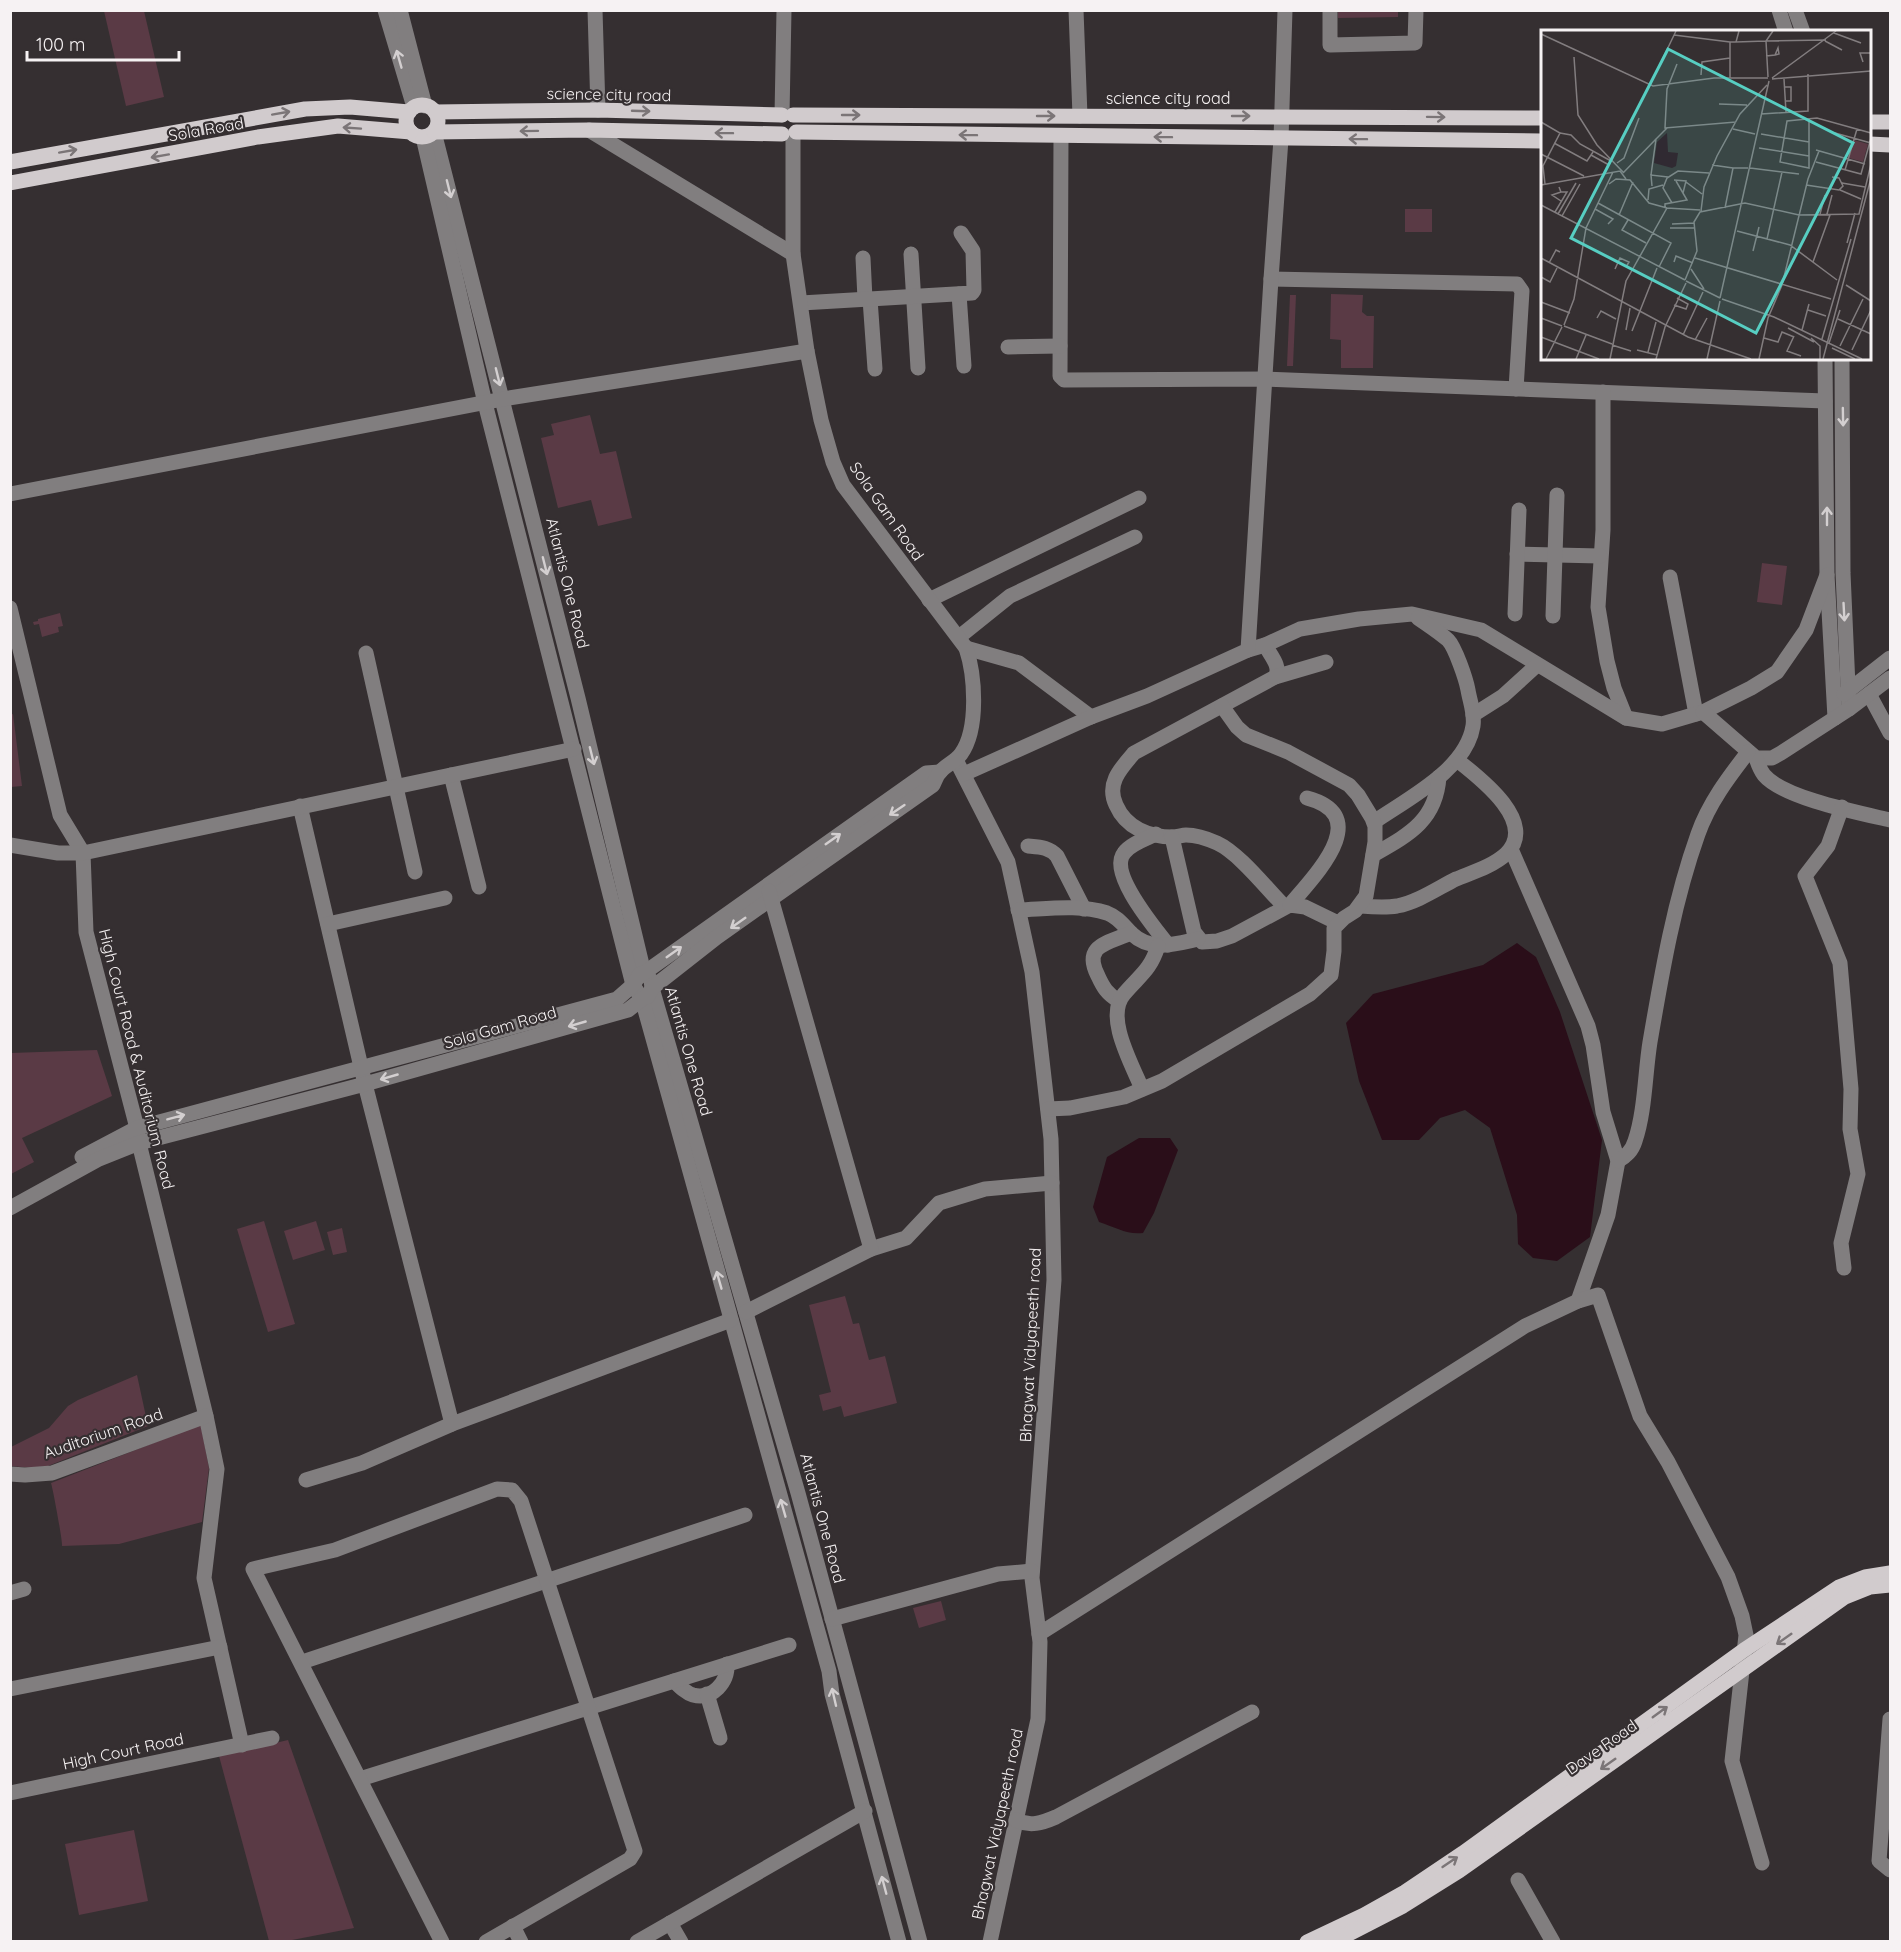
<svg xmlns="http://www.w3.org/2000/svg" width="1901" height="1952" viewBox="0 0 1901 1952" font-family="Quicksand,sans-serif">
	<style>
		.green { fill: #5a3a45 }
		.water { fill: #2a0e19 }
		.lines { fill: none; stroke-linecap: round; stroke-linejoin: round }
		.minor { stroke: #817e7f; stroke-width: 15 }
		.major { stroke: #d1cbcd; stroke-width: 15 }
		.oneway { stroke: #d3cfd0 }
		.oneway2 { stroke: #7b7577 }
		.labels { text-anchor: middle; dominant-baseline: central; stroke-width: 4.5; stroke-linejoin: round; paint-order: stroke }
		.street-label { font-size: 16px; fill: #f6f2f3; stroke: #352f31 }
		.inset-road { fill: none; stroke: #827d7f; stroke-width: 1.5 }
		.view { fill: #57cec2; fill-opacity: 0.15; stroke: #57cec2; stroke-width: 3 }
		.inset-edge { fill: none; stroke: #f6f2f3; stroke-width: 3 }
	</style>
	<rect width="100%" height="100%" fill="#352f31"/>
	<g class="green">
		<polygon points="104,11 144,11 164,97 126,106"/>
		<polygon points="1338,11 1398,11 1398,17 1338,18"/>
		<rect x="1405" y="209" width="27" height="23"/>
		<polygon points="1331,294 1363,295 1362,312 1367,316 1374,316 1373,368 1341,368 1341,340 1330,339"/>
		<polygon points="1290,295 1296,295 1293,366 1287,366"/>
		<polygon points="590,415 600,454 616,451 632,518 598,526 591,500 558,508 541,438 554,435 551,424"/>
		<polygon points="1762,563 1787,566 1782,605 1757,602"/>
		<polygon points="60,613 63,626 58,627 59,632 42,637 39,624 34,625 33,622 38,621 38,619"/>
		<polygon points="13,714 22,786 11,787 10,715"/>
		<polygon points="97,1050 112,1096 22,1138 34,1162 11,1174 11,1053"/>
		<polygon points="264,1221 295,1324 268,1332 237,1229"/>
		<polygon points="316,1221 325,1250 293,1260 284,1231"/>
		<polygon points="342,1228 347,1252 333,1255 327,1232"/>
		<polygon points="845,1296 853,1324 859,1323 869,1360 885,1356 897,1403 844,1417 841,1406 823,1411 819,1395 831,1392 809,1305"/>
		<polygon points="137,1375 148,1426 48,1466 32,1468 11,1466 11,1447 49,1428 68,1406 78,1400"/>
		<path d="M197,1426H201L209,1468L202,1522L119,1544L62,1546C63,1543 53,1489 51,1483Z"/>
		<polygon points="941,1601 946,1620 919,1628 913,1608"/>
		<polygon points="288,1740 354,1928 287,1941 269,1941 219,1756"/>
		<polygon points="134,1830 148,1901 79,1915 65,1844"/>
	</g>
	<g class="water">
		<polygon points="1517,943 1536,957 1560,1012 1602,1140 1590,1237 1557,1261 1533,1258 1518,1244 1517,1215 1490,1128 1465,1110 1440,1118 1419,1140 1382,1140 1359,1081 1346,1023 1373,994 1483,965"/>
		<path d="M1139,1138H1170L1178,1150L1154,1213L1143,1233C1127,1235 1115,1227 1099,1222L1093,1207L1107,1157Z"/>
	</g>
	<g class="lines">
		<g class="minor">
			<polyline points="385,10 414,107"/>
			<polyline points="400,10 425,106"/>
			<polyline points="595,10 598,110"/>
			<polyline points="1076,10 1080,116"/>
			<polyline points="1330,10 1330,45 1415,43 1416,10"/>
			<polyline points="1779,10 1786,32"/>
			<polyline points="1795,10 1803,32"/>
			<polyline points="782,115 784,10"/>
			<polyline points="589,130 793,254"/>
			<polyline points="434,132 578,698 644,973 651,980 652,988 798,1493 920,1942"/>
			<polyline points="1061,136 1060,376 1064,380 1265,379 1825,401"/>
			<polyline points="423,137 485,403 633,985 642,999 829,1671 832,1694 899,1942"/>
			<polyline points="911,254 918,368"/>
			<polyline points="863,258 865,299"/>
			<polyline points="1271,279 1517,284 1522,291 1516,389"/>
			<polyline points="959,294 964,366"/>
			<polyline points="870,299 875,369"/>
			<polyline points="801,303 972,293 974,290 973,251 961,233"/>
			<polyline points="1008,347 1060,346"/>
			<polyline points="1825,358 1827,575 1835,718"/>
			<polyline points="1842,358 1843,573 1849,709"/>
			<polyline points="1603,392 1603,530 1598,607 1607,661 1614,688 1626,718"/>
			<polyline points="10,494 503,399 807,351"/>
			<polyline points="1517,554 1600,556"/>
			<polyline points="1670,577 1696,714"/>
			<polyline points="929,600 1139,498"/>
			<polyline points="10,608 60,815 83,853 86,932 137,1128 139,1143 206,1416 217,1469 204,1578 242,1745"/>
			<polyline points="1515,614 1519,510"/>
			<polyline points="1553,616 1557,495"/>
			<polyline points="959,637 1010,596 1135,537"/>
			<path d="M1265,645C1270,655 1282,667 1275,677L1134,753C1120,769 1106,784 1116,805C1126,828 1149,837 1173,837C1177,837 1182,835 1186,835C1197,835 1208,839 1217,843C1239,853 1267,889 1284,906"/>
			<polyline points="966,648 1019,663 1091,717"/>
			<polyline points="1248,650 1265,645 1300,629 1359,619 1412,614 1481,630 1626,718 1662,724 1703,712 1751,688 1777,672 1806,630 1827,575"/>
			<polyline points="366,653 415,872"/>
			<polyline points="1275,677 1326,662"/>
			<polyline points="1844,694 1890,658"/>
			<polyline points="1869,694 1890,733"/>
			<polyline points="1703,712 1756,758 1772,758 1781,753 1849,709 1890,678"/>
			<polyline points="1473,715 1503,696 1537,665"/>
			<path d="M1756,758C1758,764 1760,770 1764,775C1783,798 1860,813 1890,820"/>
			<polyline points="956,760 1008,862 1032,972 1051,1139 1054,1280 1032,1578 1040,1642 1038,1719 990,1942"/>
			<polyline points="964,774 1091,717 1147,696 1248,650 1271,279 1281,139 1285,10"/>
			<polyline points="451,775 479,887"/>
			<polyline points="300,806 365,1084 452,1424"/>
			<polyline points="1842,807 1828,846 1805,876 1840,963 1851,1089 1850,1129 1858,1174 1841,1243 1844,1268"/>
			<path d="M1374,822C1407,799 1466,770 1473,726C1475,714 1470,702 1468,690C1466,679 1455,647 1448,640C1439,632 1428,625 1418,618"/>
			<path d="M1156,834C1146,839 1130,844 1124,853C1108,873 1155,928 1168,945"/>
			<polyline points="1172,837 1194,932 1202,942 1217,941 1232,936 1290,905 1305,907 1338,923"/>
			<polyline points="10,845 58,853 83,853 574,749"/>
			<path d="M1028,846C1040,847 1049,847 1057,856L1084,909"/>
			<polyline points="1511,849 1588,1026 1593,1045 1603,1112 1618,1161 1608,1215 1578,1301"/>
			<path d="M1373,855C1408,835 1436,821 1439,777"/>
			<path d="M1290,905C1314,876 1375,816 1307,798"/>
			<path d="M1360,906C1373,907 1385,908 1397,906C1418,902 1438,888 1456,879C1473,872 1493,866 1506,854C1539,823 1480,778 1457,760"/>
			<path d="M1018,910C1047,909 1079,904 1107,913C1118,917 1124,926 1132,934C1151,952 1175,944 1198,939"/>
			<polyline points="328,924 445,898"/>
			<path d="M1119,1001C1107,994 1103,987 1098,976C1082,945 1108,943 1131,933"/>
			<path d="M1142,1089C1133,1066 1104,1017 1124,994C1140,975 1150,971 1158,946"/>
			<polyline points="1048,1109 1070,1108 1124,1097 1162,1081 1310,994 1331,975 1334,951 1334,928 1344,918 1355,911 1366,896 1375,842 1375,826 1372,818 1358,795 1349,785 1288,752 1246,735 1237,727 1222,706"/>
			<polyline points="82,1157 137,1128 617,999 633,985 640,974 644,973 926,773 940,772"/>
			<path d="M1618,1161C1626,1156 1632,1151 1635,1141C1645,1112 1645,1073 1650,1042C1662,972 1674,901 1698,834C1709,803 1728,778 1748,752"/>
			<path d="M10,1208L99,1159L139,1143L365,1084L628,1010L642,999L648,996L652,988L717,937L933,785C935,781 937,775 940,772C946,765 955,762 961,754C979,729 975,675 966,648L843,485L833,462L821,420L807,351L793,254V135"/>
			<polyline points="871,1249 906,1238 939,1203 985,1189 1052,1183"/>
			<polyline points="746,1312 871,1249 769,891"/>
			<polyline points="10,1474 25,1475 52,1473 206,1416"/>
			<polyline points="306,1480 362,1463 452,1424 731,1320"/>
			<polyline points="10,1593 24,1589"/>
			<polyline points="832,1619 998,1574 1032,1571"/>
			<polyline points="1039,1634 1525,1326 1578,1301 1598,1295 1640,1416 1668,1462 1728,1577 1742,1616 1746,1635 1732,1761 1762,1863"/>
			<polyline points="302,1662 745,1515"/>
			<path d="M674,1681C680,1687 686,1693 693,1695C713,1700 728,1682 727,1664"/>
			<polyline points="10,1689 220,1647"/>
			<polyline points="707,1694 720,1738"/>
			<polyline points="1890,1719 1879,1861 1890,1870"/>
			<polyline points="360,1779 789,1645"/>
			<polyline points="10,1793 272,1738"/>
			<path d="M1016,1820C1030,1827 1042,1823 1056,1817L1252,1712"/>
			<polyline points="1518,1880 1553,1942"/>
			<polyline points="670,1923 681,1942"/>
			<polyline points="513,1926 521,1942"/>
			<polyline points="442,1942 253,1569 335,1550 497,1489 512,1490 521,1501 635,1851 630,1859 486,1942"/>
			<polyline points="637,1942 865,1811"/>
		</g>
		<g class="major">
			<circle cx="422" cy="121" r="16"/>
			<polyline points="435,112 598,110 782,115"/>
			<polyline points="793,115 1542,118"/>
			<polyline points="1870,122 1890,122"/>
			<polyline points="434,132 589,130 782,134"/>
			<polyline points="796,132 1542,141"/>
			<polyline points="1870,144 1890,145"/>
			<polyline points="10,162 305,109 350,107 409,112"/>
			<polyline points="10,183 258,137 338,126 411,132"/>
			<polyline points="1307,1942 1364,1915 1405,1892 1463,1853 1744,1650 1839,1587 1865,1577 1890,1573"/>
			<polyline points="1333,1942 1403,1906 1459,1871 1845,1597 1870,1587 1890,1585"/>
		</g>
	</g>
	<defs><path id="oneway-shaft" d="M-6 0H5M1.5-3L5.5 0L1.5 3" fill="none" stroke-width="1.6" stroke-linecap="round" stroke-linejoin="round" transform="scale(1.5)"/></defs>
	<g class="oneway">
		<use href="#oneway-shaft" transform="translate(399 59) rotate(-106)"/>
		<use href="#oneway-shaft" transform="translate(449 189) rotate(76)"/>
		<use href="#oneway-shaft" transform="translate(498 377) rotate(76)"/>
		<use href="#oneway-shaft" transform="translate(1843 417) rotate(89)"/>
		<use href="#oneway-shaft" transform="translate(1827 516) rotate(-90)"/>
		<use href="#oneway-shaft" transform="translate(545 566) rotate(76)"/>
		<use href="#oneway-shaft" transform="translate(1844 612) rotate(87)"/>
		<use href="#oneway-shaft" transform="translate(592 756) rotate(76)"/>
		<use href="#oneway-shaft" transform="translate(897 810) rotate(146)"/>
		<use href="#oneway-shaft" transform="translate(833 839) rotate(-35)"/>
		<use href="#oneway-shaft" transform="translate(738 923) rotate(145)"/>
		<use href="#oneway-shaft" transform="translate(674 952) rotate(-35)"/>
		<use href="#oneway-shaft" transform="translate(577 1024) rotate(164)"/>
		<use href="#oneway-shaft" transform="translate(389 1077) rotate(164)"/>
		<use href="#oneway-shaft" transform="translate(176 1117) rotate(-15)"/>
		<use href="#oneway-shaft" transform="translate(719 1280) rotate(-106)"/>
		<use href="#oneway-shaft" transform="translate(783 1508) rotate(-106)"/>
		<use href="#oneway-shaft" transform="translate(834 1697) rotate(-103)"/>
		<use href="#oneway-shaft" transform="translate(884 1885) rotate(-105)"/>
	</g>
	<g class="oneway2">
		<use href="#oneway-shaft" transform="translate(641 111) rotate(2)"/>
		<use href="#oneway-shaft" transform="translate(281 113) rotate(-10)"/>
		<use href="#oneway-shaft" transform="translate(851 115)"/>
		<use href="#oneway-shaft" transform="translate(1046 116)"/>
		<use href="#oneway-shaft" transform="translate(1241 116)"/>
		<use href="#oneway-shaft" transform="translate(1436 117) rotate(1)"/>
		<use href="#oneway-shaft" transform="translate(352 128) rotate(-176)"/>
		<use href="#oneway-shaft" transform="translate(529 131) rotate(179)"/>
		<use href="#oneway-shaft" transform="translate(724 133) rotate(-179)"/>
		<use href="#oneway-shaft" transform="translate(968 135) rotate(-179)"/>
		<use href="#oneway-shaft" transform="translate(1163 137) rotate(-179)"/>
		<use href="#oneway-shaft" transform="translate(1358 139) rotate(-179)"/>
		<use href="#oneway-shaft" transform="translate(68 151) rotate(-10)"/>
		<use href="#oneway-shaft" transform="translate(160 156) rotate(170)"/>
		<use href="#oneway-shaft" transform="translate(1784 1639) rotate(145)"/>
		<use href="#oneway-shaft" transform="translate(1660 1712) rotate(-36)"/>
		<use href="#oneway-shaft" transform="translate(1608 1764) rotate(145)"/>
		<use href="#oneway-shaft" transform="translate(1450 1862) rotate(-34)"/>
	</g>
	<g class="labels">
		<g class="street-label">
			<text transform="translate(609 94) rotate(1)">science city road</text>
			<text x="1168" y="98">science city road</text>
			<text transform="translate(206 129) rotate(-10)">Sola Road</text>
			<text transform="translate(887 511) rotate(55)">Sola Gam Road</text>
			<text transform="translate(568 583) rotate(76)">Atlantis One Road</text>
			<text transform="translate(500 1027) rotate(-16)">Sola Gam Road</text>
			<text transform="translate(689 1051) rotate(74)">Atlantis One Road</text>
			<text transform="translate(137 1059) rotate(76)">High Court Road &amp; Auditorium Road</text>
			<text transform="translate(1030 1345) rotate(-87)">Bhagwat Vidyapeeth road</text>
			<text transform="translate(103 1433) rotate(-19)">Auditorium Road</text>
			<text transform="translate(823 1518) rotate(75)">Atlantis One Road</text>
			<text transform="translate(1601 1747) rotate(-35)">Dave Road</text>
			<text transform="translate(123 1751) rotate(-12)">High Court Road</text>
			<text transform="translate(997 1824) rotate(-78)">Bhagwat Vidyapeeth road</text>
		</g>
	</g>
	<g transform="translate(1541 30)">
		<rect width="330" height="330" fill="#352f31"/>
		<path d="M313,110L327,114L322,132L308,128Z" fill="#5a3a45"/>
		<path d="M126,103L127,122L137,123L135,136L131,138L113,133L116,112Z" fill="#2a0e19"/>
		<path class="inset-road" d="M198,1L195,12L225,11M293,3L320,13M0,4L112,56L173,48H227M133,5L189,12M225,11L285,10M284,11L301,20M225,26L234,25L237,18L238,24L234,25M33,27L37,85L56,115L82,142M322,32L319,23H330M136,34L126,59L124,98L195,92M160,45L161,32L189,28M227,47L225,11L232,1M189,48V12H195M231,48L295,1M231,49L330,41M243,49L245,82M109,55L135,1M244,57H250V71H244M178,74L206,75M220,84L267,81V44M268,89V138L239,132L246,91L276,88L330,103M0,92L19,103L2,136L4,154M192,99L214,104M19,103L30,105L39,114L70,131M294,103L330,113M220,104L268,112M13,113L46,131L52,122M218,118L268,126M275,120L324,134M0,124L43,146M50,125L68,135M275,132L320,144L330,108M76,133L83,128L98,88M171,135L192,138M209,138L258,144M304,140L316,99M82,143L115,109M110,145L115,109L126,98M133,150L145,151L142,163M145,152L161,164M301,153L324,157M68,154L75,149L89,150L108,173L126,178M0,155L79,141L85,149M265,155L298,160L302,156L298,148L291,147M111,156L110,145L127,147M299,160L320,169M20,162L11,165L20,171M107,170L108,159L122,155M57,173L130,213L118,237M131,173L122,158L126,148L137,141L168,143M0,175L144,250M124,177V174L146,170L135,151M184,178L192,138H207M54,179L72,189L67,194M160,181L163,157L176,126L199,84L226,55M14,182L26,162H20L18,157M17,184L35,153M279,184L284,165M286,184L291,165M78,185L92,152M21,186L39,154M87,190L81,200L105,213M131,194L153,193M129,198H154M196,201L249,215L296,250M226,209L241,142M306,213L314,183M212,221L218,197M0,228L147,307L210,329M154,228L290,269M133,232L135,226L152,233M272,232L289,185M8,233L15,220L19,222M74,239L79,228L88,232L85,237M150,239L163,259M0,247L9,252L16,238M144,250L156,221L153,192L159,182L204,173L258,185L318,184L330,134M145,251L179,268M305,255L330,271M179,268L228,51M181,269L233,287L321,329M0,272L29,283M133,275L145,279L147,274L136,268M267,280L285,286M0,288L21,296M56,288L60,281L75,289M297,289L330,304M23,295L33,269L45,198L72,142M23,296L71,314M247,298L273,312M85,300L89,278M261,300L268,274M91,301L116,238M142,305L162,262M253,306L246,321L260,326M0,307L58,329M223,308L237,312L241,302L253,307M270,308L279,316V329M281,309L310,209M154,310L166,288M288,313L299,280M71,315L90,321M299,316L322,269M291,318L314,329M96,320L116,325M311,320L330,280M107,322L115,292M5,329L21,297M35,329L45,305M69,329L85,251L126,178L159,180M115,329L124,297L145,253M166,329L179,271M218,329L227,288L241,255L267,149L278,121M282,329L330,148"/>
		<path class="view" d="M127,19L312,113L215,303L30,208Z"/>
		<rect width="330" height="330" class="inset-edge"/>
	</g>
	<rect width="1901" height="1952" fill="none" stroke="#f6f2f3" stroke-width="24"/>
	<path d="M27 51v9h152v-9" fill="none" stroke="#f6f2f3" stroke-width="3"/>
	<text x="36" y="51" font-size="18" fill="#f6f2f3" stroke="#352f31" stroke-width="4.5" paint-order="stroke">100 m</text>
</svg>
